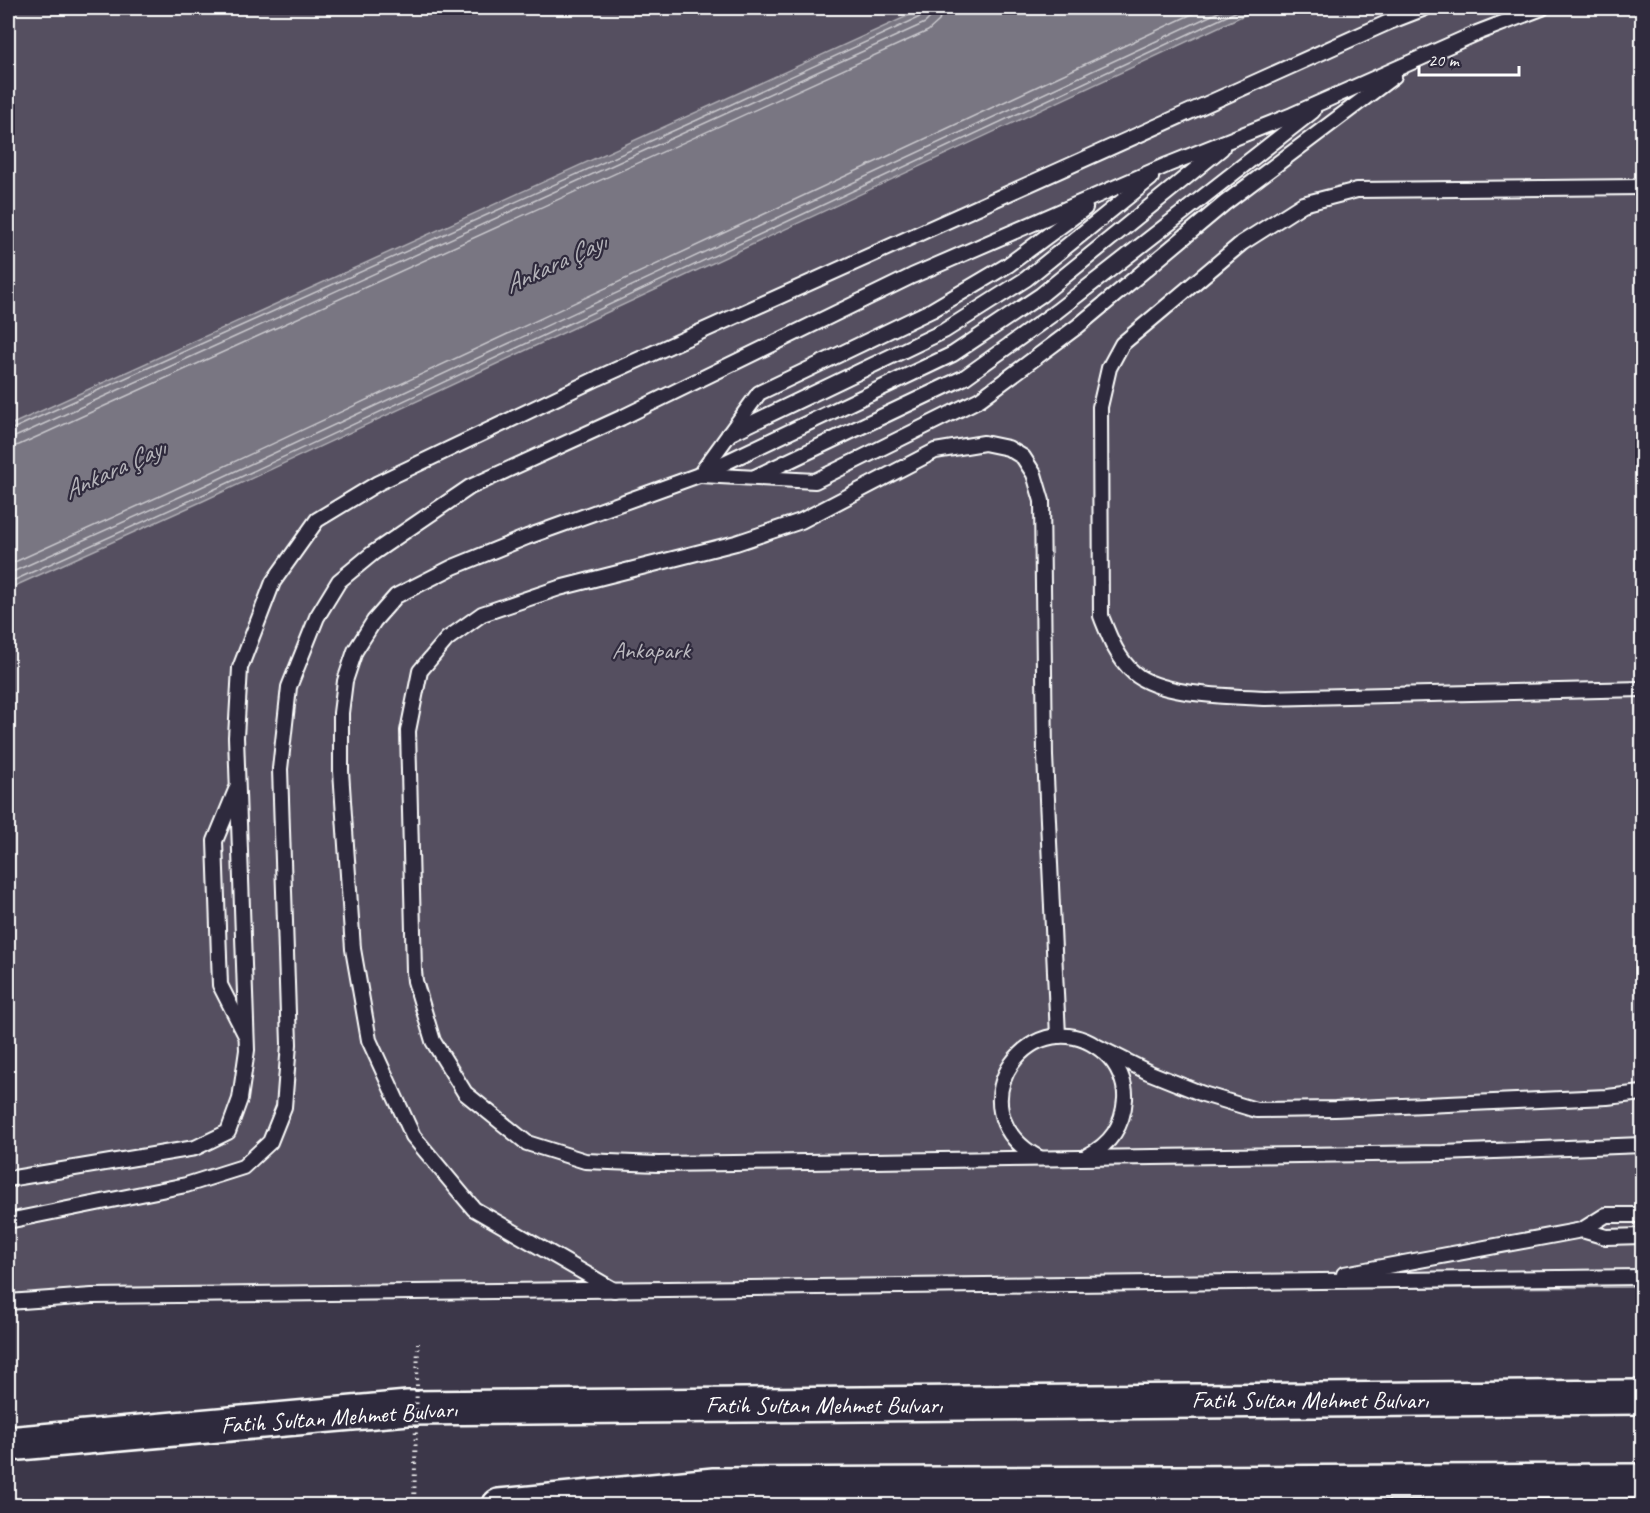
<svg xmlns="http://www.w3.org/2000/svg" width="1650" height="1513" viewBox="0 0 1650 1513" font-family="Caveat,sans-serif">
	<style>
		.green { fill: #555060; stroke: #aaa8b0; stroke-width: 1.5 }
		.water { fill: #797682; stroke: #afadb4; stroke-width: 1.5 }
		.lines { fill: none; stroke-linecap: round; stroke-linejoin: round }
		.shore { stroke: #c9c8cd; stroke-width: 1.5 }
		.service-casing { stroke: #fff; stroke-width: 18 }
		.minor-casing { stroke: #fff; stroke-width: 33 }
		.trunk-casing { stroke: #fff; stroke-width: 38 }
		.service { stroke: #2f2a3d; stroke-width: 14 }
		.minor { stroke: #2f2a3d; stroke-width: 28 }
		.trunk { stroke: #2f2a3d; stroke-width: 33 }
		.path-bridge { stroke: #fff; stroke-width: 4; stroke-dasharray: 1.5 4.5; stroke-linecap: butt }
		.labels { text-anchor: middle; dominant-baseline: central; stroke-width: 4.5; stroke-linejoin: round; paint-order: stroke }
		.park-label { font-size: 24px; fill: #bbb9bf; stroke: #2f2a3d }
		.street-label { font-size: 24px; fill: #fff; stroke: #2f2a3d }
		.water-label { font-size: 26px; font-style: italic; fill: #b5b4ba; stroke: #2f2a3d }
	</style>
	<rect width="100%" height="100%" fill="#3c3749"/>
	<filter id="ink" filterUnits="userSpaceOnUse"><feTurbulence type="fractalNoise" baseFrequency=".0167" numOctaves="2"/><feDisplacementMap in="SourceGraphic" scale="12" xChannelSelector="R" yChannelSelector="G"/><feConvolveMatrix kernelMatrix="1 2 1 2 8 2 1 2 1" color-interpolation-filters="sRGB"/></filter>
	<g filter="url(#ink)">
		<polygon class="green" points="8,8 1642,8 1642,1287 8,1296"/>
		<polygon class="water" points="925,8 1259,8 203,501 8,589 8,426"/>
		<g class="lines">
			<g class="shore">
				<polyline points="8,431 695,121 922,16 925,13 926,8"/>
				<polyline points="8,439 15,437 925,23 932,16 933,8"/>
				<polyline points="8,448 19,445 928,31 939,21 942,8"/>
				<polyline points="8,565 193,481 1205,8"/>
				<polyline points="8,574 197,489 1227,8"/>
				<polyline points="8,583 200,496 1244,8"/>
			</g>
			<defs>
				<g id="service">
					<path d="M1642,187L1357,190L1303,204L1242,243L1122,344L1109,368L1100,407L1101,616C1109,636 1117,658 1134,673C1160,696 1230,696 1265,698L1642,689"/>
					<polyline points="729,434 944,331 1026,279 1151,178"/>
					<polyline points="701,473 759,393 932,310 1008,265 1085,208"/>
					<polyline points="701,475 815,481 980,399 1078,326 1225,203 1394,76"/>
					<polyline points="755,477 965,377 1057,311 1313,111"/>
					<polyline points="236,790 215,841 220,985 245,1034"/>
					<polyline points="1058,1036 1045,756 1042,501 1034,474 1023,457 1008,448 984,443 935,451 801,521 736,543 559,588 482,614 447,639 420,671 408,731 414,971 415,981 433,1041 465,1093 527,1143 585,1161 658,1164 1443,1153 1642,1145"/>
					<polyline points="1096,1046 1148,1072 1203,1094 1256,1110 1335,1109 1607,1097 1642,1093"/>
					<path d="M1039,1158C948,1108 1035,991 1106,1054C1118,1065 1126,1083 1125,1099C1123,1126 1111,1144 1087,1156"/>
					<polyline points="8,1179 195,1148 228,1132 240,1099 247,1050 236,737 240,668 273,582 317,520 378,483 598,378 1389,22 1425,8"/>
					<polyline points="8,1221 186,1185 243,1167 270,1142 284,1107 289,1044 280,769 289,687 317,617 339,581 373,553 470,487 621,418 912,276 1167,165 1292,115 1477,33 1542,8"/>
					<polyline points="1582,1230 1606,1237 1642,1236"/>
					<polyline points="1344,1274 1582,1230 1606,1215 1642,1215"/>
					<polyline points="614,1290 474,1209 413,1136 369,1040 353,949 341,771 341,713 345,681 355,651 374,621 396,596 453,567 527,537 699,475 953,354 1041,295 1222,148"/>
					<polyline points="8,1302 92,1296 1642,1277"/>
					<polyline points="1225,1506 1248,1489"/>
				</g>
				<polyline id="minor" points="1483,1482 1492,1506"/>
				<g id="trunk">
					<polyline points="8,1444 408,1408 1642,1397"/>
					<polyline points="499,1506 714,1485 1642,1481"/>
				</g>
			</defs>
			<use href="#service" class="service-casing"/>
			<use href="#minor" class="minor-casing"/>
			<use href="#trunk" class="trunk-casing"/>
			<use href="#service" class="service"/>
			<use href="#minor" class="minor"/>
			<use href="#trunk" class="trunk"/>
			<polyline class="path-bridge" points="414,1506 418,1343"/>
		</g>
	</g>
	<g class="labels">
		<g class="park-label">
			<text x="651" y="650">Ankapark</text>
		</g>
		<g class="street-label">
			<text x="1310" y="1400">Fatih Sultan Mehmet Bulvarı</text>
			<text x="824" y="1405">Fatih Sultan Mehmet Bulvarı</text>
			<text transform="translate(339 1417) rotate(-4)">Fatih Sultan Mehmet Bulvarı</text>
		</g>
		<g class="water-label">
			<text transform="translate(555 263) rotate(-25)">Ankara Çayı</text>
			<text transform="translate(114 469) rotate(-25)">Ankara Çayı</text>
		</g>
	</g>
	<rect width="1650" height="1513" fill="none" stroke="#2f2a3d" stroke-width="30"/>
	<rect x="15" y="15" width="1620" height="1483" fill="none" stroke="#fff" stroke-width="2" filter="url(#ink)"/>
	<path d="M1419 66v9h100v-9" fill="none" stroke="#ffffff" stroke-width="3"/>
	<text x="1428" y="66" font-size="18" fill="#ffffff" stroke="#2f2a3d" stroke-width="4.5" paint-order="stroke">20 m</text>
</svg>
